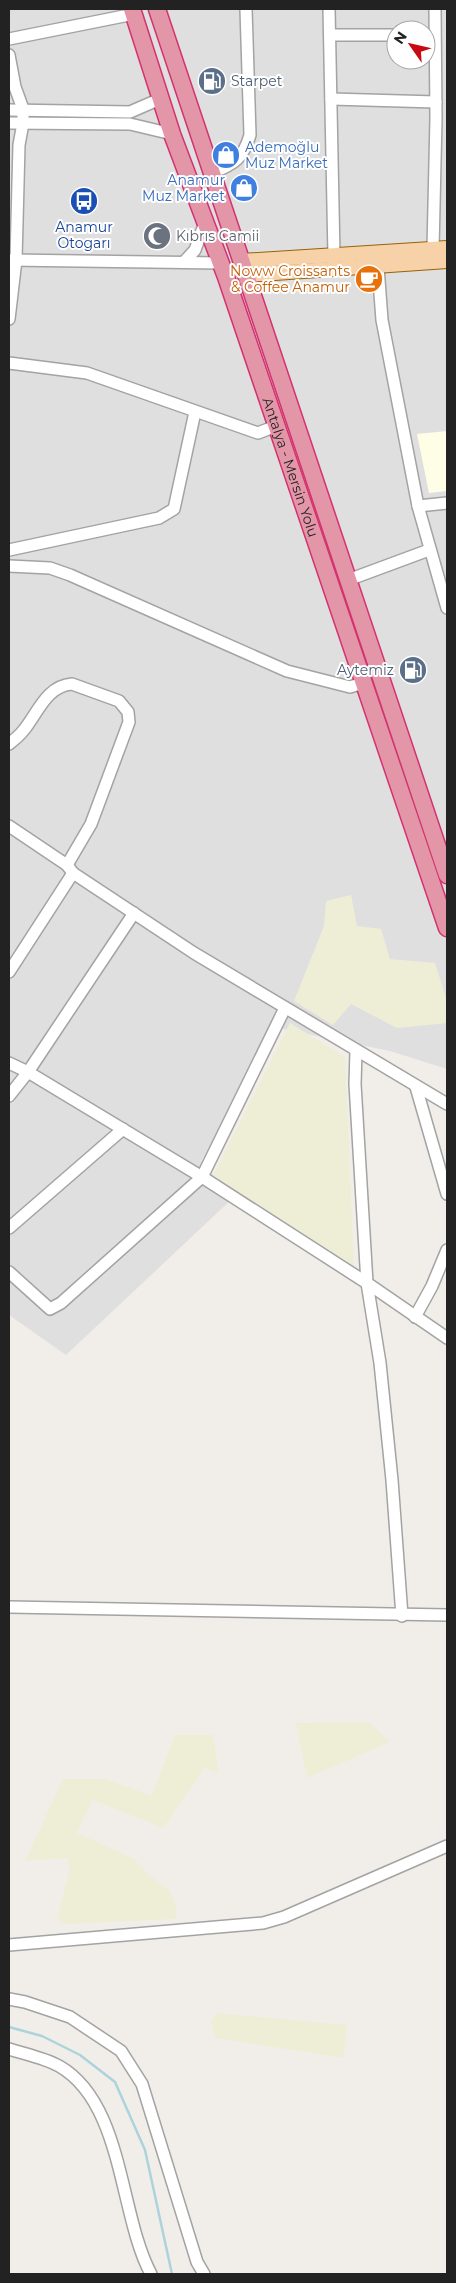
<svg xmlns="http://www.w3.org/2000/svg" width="456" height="2283" viewBox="0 0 456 2283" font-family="Montserrat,sans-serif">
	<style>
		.residential { fill: #e0dfdf; fill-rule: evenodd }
		.education { fill: #fefde6 }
		.farmland { fill: #eeeed6 }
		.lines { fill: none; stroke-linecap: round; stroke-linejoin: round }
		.stream { stroke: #acd3dc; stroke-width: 2.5 }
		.minor-casing { stroke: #a3a3a3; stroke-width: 14 }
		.major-casing { stroke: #976208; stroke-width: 16 }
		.highway-casing { stroke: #d33270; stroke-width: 19 }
		.minor { stroke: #fff; stroke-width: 11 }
		.major { stroke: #f7d2a8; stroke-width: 14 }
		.highway { stroke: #e396a7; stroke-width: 16 }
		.labels { text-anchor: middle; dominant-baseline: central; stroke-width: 4; stroke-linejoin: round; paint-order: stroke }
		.service-label { font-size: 14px; fill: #4e5e75; stroke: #fff; text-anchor: start }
		.shop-label { font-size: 14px; fill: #366cbe; stroke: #fff; text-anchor: start }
		.transit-label { font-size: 14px; fill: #164399; stroke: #fff }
		.worship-label { font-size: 14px; fill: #5b616d; stroke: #fff; text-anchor: start }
		.food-label { font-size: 14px; fill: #c56008; stroke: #fff; text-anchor: end }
		.street-label { font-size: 14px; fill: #222; stroke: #fff }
	</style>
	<rect width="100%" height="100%" fill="#f1eee9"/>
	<path class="residential" d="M9,9H447V1069L390,1051L278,1028L201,1161L233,1198L66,1355L9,1315ZM396,30H426V60H396Z"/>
	<polygon class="education" points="447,431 447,491 429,493 417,434"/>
	<g class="farmland">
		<polygon points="351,895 357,926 381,929 390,959 435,963 447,1001 447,1023 397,1028 351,1004 333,1025 294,1001 324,926 326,901"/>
		<polygon points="290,1023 345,1057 354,1266 213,1176"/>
		<polygon points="369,1722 390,1742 307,1778 296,1723"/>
		<polygon points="175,1735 213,1735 219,1774 205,1768 163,1828 92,1800 77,1833 134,1859 149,1875 170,1891 176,1907 176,1919 64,1924 57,1918 69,1873 68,1858 25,1861 63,1779 106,1779 152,1796"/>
		<polygon points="216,2013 347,2025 343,2058 216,2038 211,2021"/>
	</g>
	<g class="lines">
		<polyline class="stream" points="9,2027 42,2036 80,2055 115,2082 145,2150 172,2274"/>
		<defs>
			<g id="minor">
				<polyline points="329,9 334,256"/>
				<polyline points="330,35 396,35"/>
				<polyline points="9,39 134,14"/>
				<polyline points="9,55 15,87 23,109 23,123 19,145 16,260 9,319"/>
				<polyline points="331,99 436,102"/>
				<polyline points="9,110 130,112 160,99"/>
				<polyline points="9,123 130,124 172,134"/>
				<path d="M212,173C234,164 243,159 250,135L246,9"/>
				<polyline points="433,249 436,118 435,9"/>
				<polyline points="10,260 220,263"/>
				<polyline points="184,262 195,250 205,222"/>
				<polyline points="378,267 382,320 418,506 447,608"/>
				<polyline points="9,363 87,373 258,433 276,426"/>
				<polyline points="418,506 447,503"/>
				<polyline points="9,550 159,518 174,509 195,412"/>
				<polyline points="9,566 50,568 70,575 287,671 350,687 363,683"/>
				<polyline points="348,580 429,550"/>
				<path d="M9,744C14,740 19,736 23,731C38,713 46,686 72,684L119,701L128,712L129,722L91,824L67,865"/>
				<polyline points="9,826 67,865 73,873 194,953 447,1104"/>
				<polyline points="9,972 73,873"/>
				<polyline points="356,1051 355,1084 367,1283 380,1363 392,1480 402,1616"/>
				<polyline points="9,1063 28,1072 202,1177 367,1283 447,1338"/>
				<polyline points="416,1087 447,1194"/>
				<polyline points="9,1096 28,1072 134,913"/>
				<polyline points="9,1228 123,1129"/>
				<polyline points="9,1272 50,1309 61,1303 202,1177 285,1008"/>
				<polyline points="415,1317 432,1286 447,1250"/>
				<polyline points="9,1607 447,1615"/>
				<polyline points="9,1945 263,1923 284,1917 447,1846"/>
				<polyline points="9,1999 25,2002 70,2017 121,2051 142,2084 197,2262 204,2274"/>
				<path d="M9,2049C25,2054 45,2058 59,2066C124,2103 119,2215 151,2274"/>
			</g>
			<g id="major">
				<polyline points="241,261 447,248"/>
				<polyline points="245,275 447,261"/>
			</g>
			<g id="highway">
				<path id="s1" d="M132,9L172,134L226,277L447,928"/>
				<polyline points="157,9 447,875"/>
			</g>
		</defs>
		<use href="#minor" class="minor-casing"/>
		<use href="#major" class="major-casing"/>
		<use href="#highway" class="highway-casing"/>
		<use href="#minor" class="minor"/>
		<use href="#major" class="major"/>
		<use href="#highway" class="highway"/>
	</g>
	<defs>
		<symbol id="fuel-disc" viewBox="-11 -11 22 22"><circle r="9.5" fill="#5c6f8a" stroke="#fff"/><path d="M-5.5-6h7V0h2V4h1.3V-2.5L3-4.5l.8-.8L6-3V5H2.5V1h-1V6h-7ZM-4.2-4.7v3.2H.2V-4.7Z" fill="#fff"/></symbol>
		<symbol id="shop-disc" viewBox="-11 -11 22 22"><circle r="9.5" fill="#3f7fe0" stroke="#fff"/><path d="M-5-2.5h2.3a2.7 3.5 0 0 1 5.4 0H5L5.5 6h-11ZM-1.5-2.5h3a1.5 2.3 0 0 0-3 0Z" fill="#fff"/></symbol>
		<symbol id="bus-disc" viewBox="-11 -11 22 22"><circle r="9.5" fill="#1a4fb4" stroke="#fff"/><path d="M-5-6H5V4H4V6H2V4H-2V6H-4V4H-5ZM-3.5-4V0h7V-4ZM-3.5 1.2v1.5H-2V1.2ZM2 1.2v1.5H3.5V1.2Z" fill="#fff"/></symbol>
		<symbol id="mosque-disc" viewBox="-11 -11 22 22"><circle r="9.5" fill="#6b7280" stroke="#fff"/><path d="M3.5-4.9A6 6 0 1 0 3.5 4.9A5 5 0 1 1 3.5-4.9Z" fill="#fff"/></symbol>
		<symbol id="cafe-disc" viewBox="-11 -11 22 22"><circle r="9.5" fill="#e8710a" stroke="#fff"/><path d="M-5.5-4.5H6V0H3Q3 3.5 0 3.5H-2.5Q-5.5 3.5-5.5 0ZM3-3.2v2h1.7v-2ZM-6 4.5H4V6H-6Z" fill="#fff"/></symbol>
	</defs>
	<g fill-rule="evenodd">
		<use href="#fuel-disc" x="196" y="65" width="32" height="32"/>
		<use href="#shop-disc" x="210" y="139" width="32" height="32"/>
		<use href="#shop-disc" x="228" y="172" width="32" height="32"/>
		<use href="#bus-disc" x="68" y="185" width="32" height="32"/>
		<use href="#mosque-disc" x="141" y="220" width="32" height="32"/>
		<use href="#cafe-disc" x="353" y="263" width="32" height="32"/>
		<use href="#fuel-disc" x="397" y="654" width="32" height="32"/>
	</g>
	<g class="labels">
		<g class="service-label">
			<text x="231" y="81">Starpet</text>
			<text x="394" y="670" text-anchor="end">Aytemiz</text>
		</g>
		<g class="shop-label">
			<text x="245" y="147">Ademoğlu<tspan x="245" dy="16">Muz Market</tspan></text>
			<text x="225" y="180" text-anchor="end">Anamur<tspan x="225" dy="16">Muz Market</tspan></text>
		</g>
		<g class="transit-label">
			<text x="84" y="227">Anamur<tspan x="84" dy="16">Otogarı</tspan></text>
		</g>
		<g class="worship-label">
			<text x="176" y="236">Kıbrıs Camii</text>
		</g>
		<g class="food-label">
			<text x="350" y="271">Noww Croissants<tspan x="350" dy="16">&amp; Coffee Anamur</tspan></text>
		</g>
		<g class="street-label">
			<text stroke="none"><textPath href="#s1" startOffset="485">Antalya - Mersin Yolu</textPath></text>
		</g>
	</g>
	<rect width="456" height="2283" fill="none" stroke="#222222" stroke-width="20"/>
	<g transform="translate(411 45) rotate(304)"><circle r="24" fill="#ffffff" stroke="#a7a7a7"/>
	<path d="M0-4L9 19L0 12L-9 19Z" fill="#c80b12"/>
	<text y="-8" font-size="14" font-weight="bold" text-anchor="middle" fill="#222222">N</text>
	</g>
</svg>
